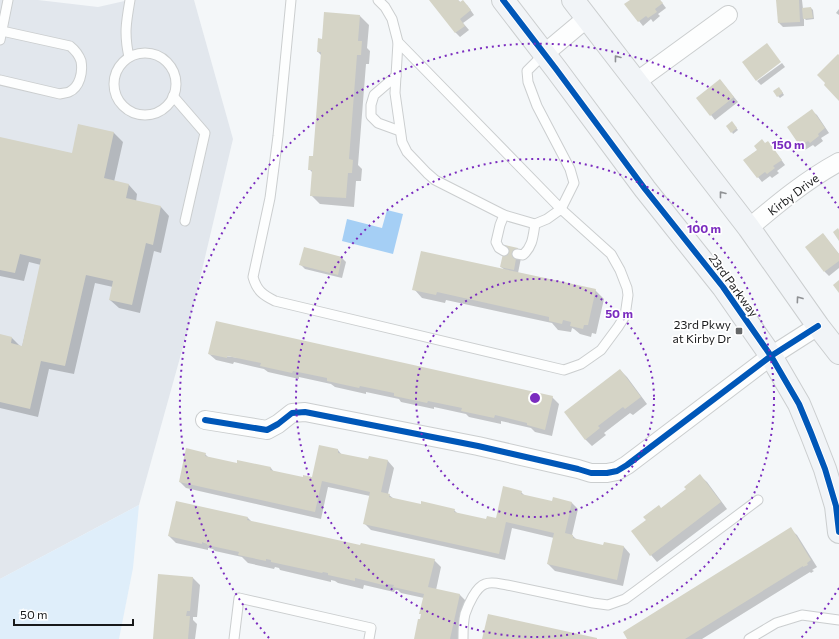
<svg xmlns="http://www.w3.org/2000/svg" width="839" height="639" viewBox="0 0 839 639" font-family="Commissioner,sans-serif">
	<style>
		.built { fill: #e2e7ed }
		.green { fill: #dfeefa }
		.water { fill: #a5cff5 }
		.shadow { fill: #0003 }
		.building { fill: #d5d4c6 }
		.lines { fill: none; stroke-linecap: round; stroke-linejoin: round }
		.lane-casing { stroke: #cbcecf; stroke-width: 11 }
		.street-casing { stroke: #cbcecf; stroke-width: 20 }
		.secondary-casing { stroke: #cbcecf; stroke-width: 24 }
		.lane { stroke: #fdfefe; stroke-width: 9 }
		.street { stroke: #fdfefe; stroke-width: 18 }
		.secondary { stroke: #f1f4f7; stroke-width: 22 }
		.cycleway-casing { stroke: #fff; stroke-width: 8 }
		.cycleway { stroke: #0057b8; stroke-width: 6 }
		.oneway { stroke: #8f9194 }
		.ring { fill: none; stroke: #7b2cbf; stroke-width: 2; stroke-dasharray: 2 4 }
		.poi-dot { fill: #656768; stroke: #fff; stroke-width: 1.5 }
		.labels { text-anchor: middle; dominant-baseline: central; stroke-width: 3.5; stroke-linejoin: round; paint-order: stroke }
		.street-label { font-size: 12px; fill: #18191a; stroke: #fff }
		.poi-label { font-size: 12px; fill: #18191a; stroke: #fff; text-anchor: end }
		.centre { fill: #7b2cbf; stroke: #fff; stroke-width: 2 }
		.ring-label { font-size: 12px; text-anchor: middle; font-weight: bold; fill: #7b2cbf; stroke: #fff; stroke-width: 3.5; stroke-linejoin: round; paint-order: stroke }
	</style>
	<rect width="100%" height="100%" fill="#f4f7f9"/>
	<polygon class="built" points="0,0 38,0 98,7 129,0 194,0 233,139 188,329 139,505 0,579"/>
	<polygon class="green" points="139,505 133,568 119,639 0,639 0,579"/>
	<polygon class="water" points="387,210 403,214 393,254 342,241 347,219 382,228"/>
	<g class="shadow">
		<polygon points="431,0 458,0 460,2 467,5 474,15 463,23 469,30 460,37 456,33"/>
		<polygon points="631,0 660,0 666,8 658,14 660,16 653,22 651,19 643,26 639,21"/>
		<polygon points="777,0 802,0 803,9 811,8 813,10 814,19 806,20 804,18 804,26 783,27 779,23"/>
		<polygon points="839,9 839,15 836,13"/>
		<polygon points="360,16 369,25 367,48 370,51 369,64 366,64 358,165 362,169 361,181 356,181 354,207 320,204 311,195 313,173 309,169 314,157 322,56 318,52 323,40"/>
		<polygon points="782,63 785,67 761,85 757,81"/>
		<polygon points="720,80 738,102 715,120 711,115"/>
		<polygon points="781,90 784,95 780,98 774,92"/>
		<polygon points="812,111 817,115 829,133 821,138 823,141 815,147 813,145 805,150 801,145"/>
		<polygon points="79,125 114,133 123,142 114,182 129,185 137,194 136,202 161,207 169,216 161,253 154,251 140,313 119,308 110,300 113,287 95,283 74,374 49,369 38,417 0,408 0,335 12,338 20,346 22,347 41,265 29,262 24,281 0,276 0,138 73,154"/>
		<polygon points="734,125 738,130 733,134 732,132"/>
		<polygon points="766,144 772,147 785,165 777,171 779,173 772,178 770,176 762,182 744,160"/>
		<polygon points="823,234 839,254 839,268 829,276 825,272"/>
		<polygon points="305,249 342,258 346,262 342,278 305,269 301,265"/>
		<polygon points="518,249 522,253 518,273 595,290 604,299 596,334 592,333 591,337 580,334 574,329 572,328 571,332 558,330 552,323 446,300 445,303 422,298 414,289 505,270 501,267"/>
		<polygon points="209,354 552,397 559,404 552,436 535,432 531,428 501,421 501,424 469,417 466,414 434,407 434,409 401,402 399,399 366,392 366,394 335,387 331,384 299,377 299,379 268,372 264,369 234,362 233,364 216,360"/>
		<polygon points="620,370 627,377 647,404 633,415 630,413 604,433 606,435 592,446 585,439"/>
		<polygon points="338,450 342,455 369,461 388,461 394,468 388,494 394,499 421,505 454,510 458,514 487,520 497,519 521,492 525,496 553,502 572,503 578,509 572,535 577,540 604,546 624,547 630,554 623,586 555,571 548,564 554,538 512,528 505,560 371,530 364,523 370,496 328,487 321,519 186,488 180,482 205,454 209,458 237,464 238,461 271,468 274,472 303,478 313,478"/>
		<polygon points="700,476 707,482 727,509 657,562 651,555 661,509 687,489"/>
		<polygon points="248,518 252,522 360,546 434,560 441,567 436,590 460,595 469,604 461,639 415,639 421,620 424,598 401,593 398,590 395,590 394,592 364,585 363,589 338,583 335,581 331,580 331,582 280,570 279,568 275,567 274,569 248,563 242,557 215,551 213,549 208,548 208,550 176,543 169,536"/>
		<polygon points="790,529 797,535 817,567 812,570 814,571 811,573 810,572 702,639 628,639"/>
		<polygon points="159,575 193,578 200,585 197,617 193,617 193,620 197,624 195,639 154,639"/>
	</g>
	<g class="building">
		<polygon points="429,0 458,0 460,2 463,0 471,10 460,19 465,26 455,33"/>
		<polygon points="630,0 660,0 663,3 655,9 657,12 648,18 646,16 638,22 624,4"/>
		<polygon points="776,0 799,0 800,22 778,23"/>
		<polygon points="811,7 813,18 803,19 802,8"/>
		<polygon points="324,12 360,15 358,41 362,41 361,55 357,55 349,159 353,160 352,173 348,173 346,198 310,196 312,170 308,170 309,156 313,156 321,52 317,52 318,38 322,39"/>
		<polygon points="767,43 781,62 756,81 742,62"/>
		<polygon points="838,54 839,55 839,101 824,85 825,83 817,75"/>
		<polygon points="720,79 734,97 710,116 696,98"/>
		<polygon points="779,87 783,93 777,97 773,91"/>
		<polygon points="812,109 825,128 818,134 819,136 810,143 808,141 800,146 787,127"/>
		<polygon points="732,121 737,128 731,133 726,126"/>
		<polygon points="78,124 114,132 104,178 129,184 126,198 161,206 153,245 146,243 132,305 109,300 113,281 86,275 65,366 41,361 30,409 0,402 0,334 12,337 11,343 22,346 41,259 20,254 15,273 0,270 0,137 72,153"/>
		<polygon points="762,139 765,143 768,141 782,160 773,166 775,168 767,174 765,172 757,178 743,160 757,150 754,146"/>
		<polygon points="838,228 839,230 839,241 833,232"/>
		<polygon points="823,233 839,254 839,261 824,272 805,247"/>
		<polygon points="505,245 518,248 514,270 500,267"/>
		<polygon points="304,247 342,257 338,275 299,265"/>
		<polygon points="421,251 596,289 588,325 584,325 583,329 570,326 571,322 563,320 562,324 549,321 549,317 437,292 436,295 412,290"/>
		<polygon points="839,280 839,293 833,285"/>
		<polygon points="216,321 553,396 545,430 527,425 527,423 495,415 494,418 461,411 462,408 428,401 427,403 394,396 394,393 360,386 359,388 327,381 327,378 293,371 292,373 260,366 261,363 227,356 227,358 208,354"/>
		<polygon points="620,369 641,397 625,409 623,407 598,426 600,428 585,440 564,412"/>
		<polygon points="319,445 338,449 338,453 368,459 369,456 388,460 381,492 390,494 389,497 421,504 421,501 455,509 454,512 486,519 487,516 496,518 503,486 522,491 521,494 552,501 553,497 572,502 565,533 573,535 573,538 603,545 604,542 624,546 617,580 547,564 554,533 506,522 499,554 363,524 370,492 322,481 315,512 179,482 186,448 206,453 205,456 237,463 237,460 271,467 270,470 303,477 303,475 312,477"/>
		<polygon points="700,474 721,502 650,556 631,531 646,520 643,517 659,505 661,508 686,489 684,487"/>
		<polygon points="176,501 248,517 247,520 360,545 361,543 435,559 428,587 460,594 450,639 414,639 418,619 420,619 421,614 419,614 424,594 393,587 394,585 388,584 387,586 355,578 355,581 328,575 328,573 323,572 322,573 271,562 271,560 266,559 266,561 238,555 239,552 207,545 207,544 202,542 202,544 168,536"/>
		<polygon points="791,527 811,560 807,563 808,565 803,567 803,566 685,639 627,639 623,632"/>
		<polygon points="158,574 193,577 190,611 187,611 186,616 190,616 188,639 153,639"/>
		<polygon points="488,614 597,638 597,639 482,639"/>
	</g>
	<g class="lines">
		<defs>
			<g id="lane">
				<path d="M291,0L278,136L270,198L253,277C257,291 263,295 275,301L564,370L581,364L601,350L618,327L625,316L628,295L627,288L620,270L611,254L561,209L547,219L535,224L504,215L435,180L427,173L407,152L402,142L395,93L398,42"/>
				<polyline points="378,0 385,7 392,19 398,42 561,209 574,183 570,169 537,106 528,82 527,71 544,54"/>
				<polyline points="0,40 8,0"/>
				<circle cx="145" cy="84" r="31"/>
				<path d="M129,57C124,34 126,23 130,0"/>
				<polyline points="396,76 374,95 371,105 371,116 378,123 400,131"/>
				<path d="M0,80L60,94C63,93 67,93 69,92C80,87 83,72 81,61C79,55 75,50 70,46L2,31"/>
				<polyline points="173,96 205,133 185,221"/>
				<polyline points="504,251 499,248 496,242 500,225 504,215"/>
				<path d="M517,254L523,255C533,246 533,236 535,224"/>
				<polyline points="234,639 239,598 371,628 369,639"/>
				<path d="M463,639C463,631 463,622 465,614C468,605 476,587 485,584C492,581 500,584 507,585L593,603L608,605L625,599L636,591L758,500"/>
				<polyline points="749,639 776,623 802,615 839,620"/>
			</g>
			<g id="street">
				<polyline points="544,54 587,18"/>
				<polyline points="636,82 728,15"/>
				<path d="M749,228C777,204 806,180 839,162"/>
				<polyline points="205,420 267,430 278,424 292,413 305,412 478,446 578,469 591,473 607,473 617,471 627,465 771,356 818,326"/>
			</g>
			<g id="secondary">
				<polyline points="503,0 556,69 645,189 723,287 771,356 799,404 811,433 825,469 836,506 839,532"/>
				<polyline points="573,0 749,228 818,326 839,353"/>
			</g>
		</defs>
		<use href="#lane" class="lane-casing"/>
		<use href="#street" class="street-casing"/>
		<use href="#secondary" class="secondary-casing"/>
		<use href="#lane" class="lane"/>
		<use href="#street" class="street"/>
		<use href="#secondary" class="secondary"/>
		<defs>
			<g id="cycleway">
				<polyline points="503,0 556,69 645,189 723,287 771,356 799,404 811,433 825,469 836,506 839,532"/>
				<polyline points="205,420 267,430 278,424 292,413 305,412 478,446 578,469 591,473 607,473 617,471 627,465 771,356 818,326"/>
			</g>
		</defs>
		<use href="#cycleway" class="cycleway-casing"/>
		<use href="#cycleway" class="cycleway"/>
	</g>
	<defs><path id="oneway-chevron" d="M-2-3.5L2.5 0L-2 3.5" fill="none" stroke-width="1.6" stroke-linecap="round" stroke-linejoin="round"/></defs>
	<g class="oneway">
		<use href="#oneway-chevron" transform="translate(617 58) rotate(-128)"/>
		<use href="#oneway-chevron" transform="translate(722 194) rotate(-128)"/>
		<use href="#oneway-chevron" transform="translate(799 299) rotate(-126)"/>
	</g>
	<g class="ring">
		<circle cx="535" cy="398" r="119"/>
		<circle cx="535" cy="398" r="239"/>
		<path d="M839 588A358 358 0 0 1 801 638M269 638A358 358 0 1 1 839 208"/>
	</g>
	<rect class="poi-dot" x="735" y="327" width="8" height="8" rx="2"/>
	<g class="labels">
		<g class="street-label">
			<text transform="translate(793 194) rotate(-37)">Kirby Drive</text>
			<text transform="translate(734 285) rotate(54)">23rd Parkway</text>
		</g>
		<g class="poi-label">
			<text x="731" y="324">23rd Pkwy<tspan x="731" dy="14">at Kirby Dr</tspan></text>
		</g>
	</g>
	<circle cx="535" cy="398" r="6" class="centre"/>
	<g class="ring-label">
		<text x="788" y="149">150 m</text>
		<text x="704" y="233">100 m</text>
		<text x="619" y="318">50 m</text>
	</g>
	<path d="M14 619v6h119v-6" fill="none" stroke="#18191a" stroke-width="2"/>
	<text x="20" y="619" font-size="12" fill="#18191a" stroke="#ffffff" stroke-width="3" paint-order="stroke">50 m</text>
</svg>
